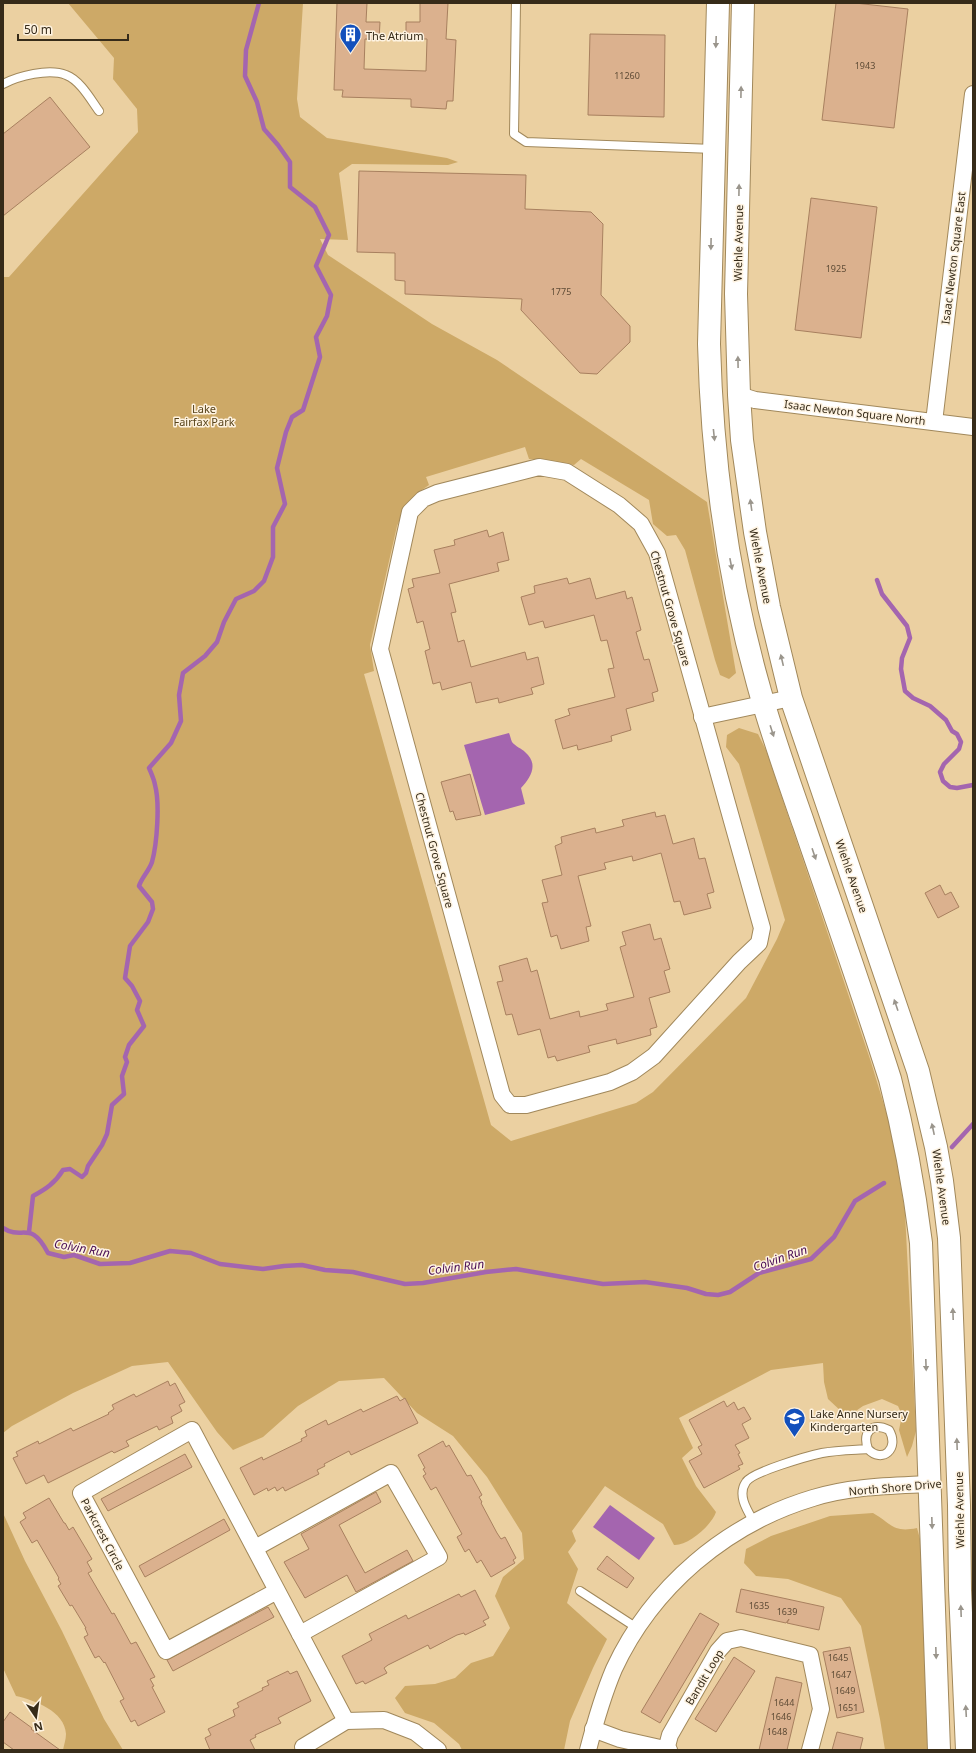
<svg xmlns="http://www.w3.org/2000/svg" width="976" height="1753" viewBox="0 0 976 1753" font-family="'Noto Sans',sans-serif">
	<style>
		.green { fill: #cda967 }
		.water { fill: #a465af }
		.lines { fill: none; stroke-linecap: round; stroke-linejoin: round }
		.stream { stroke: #a465af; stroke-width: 4.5 }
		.building { fill: #dbb18e; stroke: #a8805f }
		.lane-casing { stroke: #a1885b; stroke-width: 10 }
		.street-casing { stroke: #a1885b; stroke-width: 18 }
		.secondary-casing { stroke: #a1885b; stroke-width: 24 }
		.lane { stroke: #fff; stroke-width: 8 }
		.street { stroke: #fff; stroke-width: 16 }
		.secondary { stroke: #fff; stroke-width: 22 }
		.oneway { fill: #9a958c }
		.labels { text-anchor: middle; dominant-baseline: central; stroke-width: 3; stroke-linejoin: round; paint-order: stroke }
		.number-label { font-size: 9px; fill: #5f4c36 }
		.poi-label { font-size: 11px; fill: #362b19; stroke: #fef3e1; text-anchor: start }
		.street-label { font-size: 11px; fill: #362b19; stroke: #fef3e1 }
		.park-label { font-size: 11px; fill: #58431a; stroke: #fef3e1 }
		.water-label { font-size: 12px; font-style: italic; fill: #4a0e55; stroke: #fef3e1 }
	</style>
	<rect width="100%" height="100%" fill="#ebd0a1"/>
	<g class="green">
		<path d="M68,3H303L297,99L300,117L327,138L447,158L458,162L448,165L352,164L339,173L348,240L320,239L328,255L432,324L497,360L707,502L736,673L729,679L720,675L715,660L685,550L676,535L667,536L653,524L649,500L581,459L574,465L539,459H529L525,447L426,477L429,485L416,494L406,505L397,526L370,645L374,671L364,674L491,1125L511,1141L636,1103L653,1092L746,998L777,939L785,920L739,764L726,747L727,735L739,728L758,734L766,750L871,1062L891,1128L905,1212L916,1431L912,1446L907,1457L899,1430L902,1415L898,1406L882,1399L863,1406L853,1413H843L828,1399L824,1382L823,1363L771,1370L679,1418L693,1448L682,1458L696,1486L716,1512C712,1525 688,1546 674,1545L663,1524L605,1486L572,1531L576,1541L568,1552L578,1569L567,1603L607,1639L593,1668L570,1721L564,1750H462L459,1744L434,1723L405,1713L395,1698L405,1686L435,1684L455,1678L471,1663L493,1656L510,1628L495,1596L503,1577L524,1559L522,1533L487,1477L453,1436L417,1413L384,1378L339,1381L298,1406L263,1437L233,1450L217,1432L168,1362L132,1366L73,1393L12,1426L3,1433V277H9L138,132L137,109L113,79L114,58Z"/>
		<path d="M3,1513L25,1561L62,1631L104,1719L123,1750H63C64,1745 66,1739 66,1734C65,1711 34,1700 16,1696L3,1668Z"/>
		<path d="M873,1513C892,1524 893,1533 917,1528L923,1550L929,1750H885L880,1719L861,1626L841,1598L788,1579L756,1576L744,1563L746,1549L771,1536L830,1516Z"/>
	</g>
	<g class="water">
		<path d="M509,733C510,735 511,740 512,742C515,746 522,749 525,752C539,764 531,777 521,788L525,804L485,815L464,745Z"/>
		<polygon points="610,1505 655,1538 639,1560 593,1527"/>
	</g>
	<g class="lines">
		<g class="stream">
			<polyline points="877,580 882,594 907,626 910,638 902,658 901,669 905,691 913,698 930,706 946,720 952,731 957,734 961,742 959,749 944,764 940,772 943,781 950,787 957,788 973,785"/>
			<polyline points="952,1147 973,1124"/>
			<path d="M3,1228C23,1241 30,1219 48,1253L64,1257L74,1255L100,1264L130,1263L170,1251L191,1253L220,1264L263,1269L284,1266L302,1265L325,1270L353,1272L405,1284L423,1283L486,1272L516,1269L603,1284L645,1282L687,1288L706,1294L718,1295L730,1292L759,1273L811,1259L834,1237L855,1201L884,1183"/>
			<path d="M29,1232L33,1196C46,1189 55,1183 63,1170L70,1169L82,1177L86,1173L88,1166L102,1145L107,1134L112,1105L124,1094L122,1076L127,1062L125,1057L129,1045L144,1026L137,1010L140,1001L132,986L125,978L130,946L148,922L153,909L152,902L139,886C142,877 149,871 152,862C157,844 160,803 155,785C154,779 151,773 149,768L171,743L181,721L179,695L183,673L205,656L217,642L224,622L236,599L254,591L264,581L273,557V527L285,504L277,468L286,432L292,417L303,410L320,357L316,337L327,316L331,295L316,266L329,235L315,207L290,187V162L278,145L264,129L257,102L245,76L246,50L259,3"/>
		</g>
	</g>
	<g class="building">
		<polygon points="337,3 367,3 366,22 380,22 379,40 365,39 364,69 426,71 427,39 406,39 406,22 420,22 420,3 448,3 446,39 456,40 453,101 447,101 446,109 411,107 411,99 342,97 343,90 334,90"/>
		<polygon points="836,3 855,3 908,9 894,128 822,120"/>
		<polygon points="590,34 665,35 664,117 588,115"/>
		<polygon points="50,97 90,147 3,216 3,134"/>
		<polygon points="359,171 526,175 525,209 591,212 603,224 601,295 630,326 630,342 597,374 580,373 521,310 522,299 405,294 405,281 395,280 395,253 357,252"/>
		<polygon points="811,198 877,207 861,338 795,330"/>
		<polygon points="487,530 489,537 503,532 509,560 497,563 499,571 449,584 456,612 451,613 458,642 464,640 471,667 525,652 527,660 538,657 544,684 531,688 533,694 517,698 499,703 498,698 476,703 471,682 442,690 440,682 433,684 425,651 430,649 423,621 417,623 408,589 414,587 412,579 440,573 434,550 455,545 454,540"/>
		<polygon points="567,578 569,584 590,578 596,599 625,591 627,599 632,597 641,630 636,632 644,660 649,659 658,691 652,693 654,701 626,709 631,730 611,736 612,741 578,750 577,745 563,749 555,720 570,715 568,709 615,697 608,669 614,668 607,640 601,641 594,615 545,628 543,621 529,625 521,597 535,593 534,586"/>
		<polygon points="470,774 481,815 456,820 453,811 450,812 441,782"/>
		<polygon points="655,812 656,817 665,815 673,844 694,838 699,859 705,858 714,892 707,894 711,908 684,915 680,901 674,902 661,853 633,861 632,856 604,863 606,869 578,876 591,926 586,927 589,941 561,949 557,935 551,937 542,903 548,902 542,880 562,875 555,846 562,843 561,837 595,828 596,833 624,826 622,820"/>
		<polygon points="940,885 945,895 951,892 959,907 938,918 925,893"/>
		<polygon points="650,924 654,940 661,938 670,969 664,971 670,992 649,998 657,1027 650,1029 651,1035 617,1044 616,1039 588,1046 590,1052 557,1061 555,1056 548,1058 540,1029 518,1035 512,1014 506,1015 501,996 497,982 503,981 499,966 527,958 531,972 537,970 550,1019 579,1011 580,1017 608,1010 606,1004 634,997 620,947 626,945 622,932"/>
		<polygon points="168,1381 170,1386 175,1383 185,1402 179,1405 182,1411 171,1417 173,1423 159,1430 157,1426 126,1441 129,1446 114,1453 112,1451 48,1483 44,1475 26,1484 13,1458 18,1456 16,1452 38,1441 39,1444 71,1428 73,1431 109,1414 108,1413 114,1409 112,1405 134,1394 136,1397"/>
		<polygon points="397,1396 400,1401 405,1398 418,1423 351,1455 349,1451 324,1464 325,1466 317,1470 319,1474 285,1491 283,1487 277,1491 275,1487 268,1491 267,1488 254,1495 240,1468 262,1457 263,1460 302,1441 301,1439 307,1436 305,1431 326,1420 328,1425 361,1409 363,1412"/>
		<polygon points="724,1401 727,1407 734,1402 738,1410 744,1407 751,1419 742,1424 749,1438 735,1445 740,1453 738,1454 743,1464 738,1466 740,1469 704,1488 689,1461 702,1454 698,1447 702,1445 689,1420"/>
		<polygon points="443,1441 446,1447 449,1445 467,1476 471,1475 482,1495 479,1497 482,1502 481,1503 497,1533 501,1539 505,1537 516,1558 513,1560 515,1563 491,1577 481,1560 477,1563 469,1549 465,1552 457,1537 462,1534 436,1487 431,1490 423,1476 426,1474 423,1469 425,1468 418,1455"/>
		<polygon points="185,1454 192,1467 108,1511 101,1499"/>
		<polygon points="376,1492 381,1502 339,1525 355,1555 365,1573 407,1550 413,1561 356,1592 347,1575 305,1598 284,1562 309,1549 301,1534"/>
		<polygon points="49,1498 64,1523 65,1523 69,1530 73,1527 92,1559 87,1562 92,1571 88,1573 112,1614 114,1613 131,1644 136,1642 155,1677 150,1679 154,1686 152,1687 165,1712 138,1726 135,1720 131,1722 120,1701 124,1699 105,1662 104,1663 99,1656 95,1658 84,1637 88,1635 85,1628 86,1628 72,1605 70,1606 58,1586 61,1584 58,1579 59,1578 37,1540 32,1543 20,1522 26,1518 23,1513"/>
		<polygon points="224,1519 230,1530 145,1577 139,1566"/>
		<polygon points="607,1556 634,1578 627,1588 597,1569"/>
		<polygon points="741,1589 824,1607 819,1630 787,1623 789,1619 786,1623 736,1612"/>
		<polygon points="475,1590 489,1618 483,1621 486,1625 465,1635 464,1633 457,1635 430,1649 428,1645 388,1665 384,1668 387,1673 365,1684 363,1681 356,1684 342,1656 372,1640 369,1634 406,1615 408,1619 459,1594 461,1597"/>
		<polygon points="268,1607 274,1617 173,1671 167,1660"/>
		<polygon points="700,1613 719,1624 660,1723 641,1712"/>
		<polygon points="850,1647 864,1712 837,1718 823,1652"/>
		<polygon points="734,1657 755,1671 716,1732 695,1719"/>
		<polygon points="288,1671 290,1674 297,1671 311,1701 278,1718 281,1723 255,1735 256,1737 250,1740 255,1750 210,1750 205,1738 211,1735 208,1729 235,1716 233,1710 239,1707 237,1703 263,1690 262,1688 269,1685 267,1681"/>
		<polygon points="776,1677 802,1683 796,1712 787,1750 759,1750"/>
		<polygon points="10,1712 32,1728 31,1729 60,1750 14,1750 3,1742 3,1722"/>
		<polygon points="837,1732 863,1738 860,1750 832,1750"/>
	</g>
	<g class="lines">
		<defs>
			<g id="lane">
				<polyline points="516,3 514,134 526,142 714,149"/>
				<path d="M3,84C18,76 49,68 66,75C80,80 91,100 99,111"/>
				<path d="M754,1522C747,1510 737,1495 746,1482C752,1472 808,1456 822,1453C837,1450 853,1450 868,1449C882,1464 900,1449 889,1430C872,1422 862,1432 868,1449"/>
				<polyline points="580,1591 637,1628"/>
			</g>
			<g id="street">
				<polyline points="739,395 755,400 973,427"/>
				<polyline points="934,422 973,94"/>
				<polygon points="539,467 567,472 619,505 641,524 657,553 762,928 759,943 739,962 654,1056 632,1072 610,1082 526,1105 510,1105 502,1095 380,649 410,512 423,499 437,493"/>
				<polyline points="702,717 791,698"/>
				<polyline points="255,1548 391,1473 439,1557 300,1634"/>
				<polyline points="277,1591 166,1651 81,1493 192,1430 346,1721"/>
				<polyline points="593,1729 620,1739 669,1750"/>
				<polyline points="305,1750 303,1747 346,1721 384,1720 415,1732 438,1750"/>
				<path d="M588,1750C595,1723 603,1695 614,1669C652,1587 726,1524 813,1498C851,1486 891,1486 930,1484"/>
				<polyline points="666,1750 670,1735 718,1651 727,1641 741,1638 810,1655 821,1709 810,1750"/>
			</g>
			<g id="secondary">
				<path d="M718,3L709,344C712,458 727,574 758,684C771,732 788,779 804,825C833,910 863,994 890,1079C904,1133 914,1187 921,1243L939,1750"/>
				<polyline points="743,3 736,294 739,395 742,440 755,532 769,607 791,698 918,1071 936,1147 942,1181 949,1238 959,1505 960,1590 967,1750"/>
			</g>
		</defs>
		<use href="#lane" class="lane-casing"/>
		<use href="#street" class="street-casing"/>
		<use href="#secondary" class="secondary-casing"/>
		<use href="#lane" class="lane"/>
		<use href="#street" class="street"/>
		<use href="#secondary" class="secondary"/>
	</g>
	<defs><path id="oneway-solid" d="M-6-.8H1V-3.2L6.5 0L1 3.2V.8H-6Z"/></defs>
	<g class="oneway">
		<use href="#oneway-solid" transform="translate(716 42) rotate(92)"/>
		<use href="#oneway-solid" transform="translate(741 92) rotate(-89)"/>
		<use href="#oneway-solid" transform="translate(739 190) rotate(-89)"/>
		<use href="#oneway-solid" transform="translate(711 244) rotate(91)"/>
		<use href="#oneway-solid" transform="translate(738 362) rotate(-91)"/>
		<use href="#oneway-solid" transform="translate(714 435) rotate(84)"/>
		<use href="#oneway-solid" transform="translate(751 505) rotate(-98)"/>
		<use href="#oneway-solid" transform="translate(731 564) rotate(79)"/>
		<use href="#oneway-solid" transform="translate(782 660) rotate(-103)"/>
		<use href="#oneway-solid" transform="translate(772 731) rotate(72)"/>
		<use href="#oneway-solid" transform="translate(814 854) rotate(71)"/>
		<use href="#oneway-solid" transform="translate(896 1005) rotate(-109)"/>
		<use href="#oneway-solid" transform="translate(933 1129) rotate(-102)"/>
		<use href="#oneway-solid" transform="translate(953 1314) rotate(-92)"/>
		<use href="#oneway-solid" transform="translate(926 1365) rotate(88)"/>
		<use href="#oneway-solid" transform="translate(957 1444) rotate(-92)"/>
		<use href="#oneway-solid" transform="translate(932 1523) rotate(88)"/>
		<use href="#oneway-solid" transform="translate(961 1611) rotate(-92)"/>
		<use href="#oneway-solid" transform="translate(936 1653) rotate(88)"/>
		<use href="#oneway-solid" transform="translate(966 1711) rotate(-93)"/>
	</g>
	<defs>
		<symbol id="building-pin" viewBox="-11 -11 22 30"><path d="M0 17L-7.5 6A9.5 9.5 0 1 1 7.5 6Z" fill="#1350bc" stroke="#fef3e1"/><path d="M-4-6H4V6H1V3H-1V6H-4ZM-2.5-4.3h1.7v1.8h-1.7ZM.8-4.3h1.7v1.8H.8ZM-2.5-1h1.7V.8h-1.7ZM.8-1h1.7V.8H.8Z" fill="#fff"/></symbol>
		<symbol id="school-pin" viewBox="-11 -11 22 30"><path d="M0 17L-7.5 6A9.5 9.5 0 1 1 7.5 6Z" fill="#1350bc" stroke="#fef3e1"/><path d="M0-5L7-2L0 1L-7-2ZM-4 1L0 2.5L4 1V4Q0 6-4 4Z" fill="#fff"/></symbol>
	</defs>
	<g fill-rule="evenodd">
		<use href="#building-pin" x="338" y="22" width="25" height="34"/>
		<use href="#school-pin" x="782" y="1406" width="25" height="34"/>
	</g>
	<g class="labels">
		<g class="number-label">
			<text x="865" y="65">1943</text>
			<text x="627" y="75">11260</text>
			<text x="836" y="268">1925</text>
			<text x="561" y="291">1775</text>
			<text x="759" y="1605">1635</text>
			<text x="787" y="1611">1639</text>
			<text x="838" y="1657">1645</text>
			<text x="841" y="1674">1647</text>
			<text x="845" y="1690">1649</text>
			<text x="784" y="1702">1644</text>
			<text x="848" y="1707">1651</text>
			<text x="781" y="1716">1646</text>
			<text x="777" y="1731">1648</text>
		</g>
		<g class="poi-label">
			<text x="366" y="35">The Atrium</text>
			<text x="810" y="1413">Lake Anne Nursery<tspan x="810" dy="13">Kindergarten</tspan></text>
		</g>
		<g class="street-label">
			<text transform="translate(738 243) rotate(-89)">Wiehle Avenue</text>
			<text transform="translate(953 258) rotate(-83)">Isaac Newton Square East</text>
			<text transform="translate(855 412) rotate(7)">Isaac Newton Square North</text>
			<text transform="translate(761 566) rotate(79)">Wiehle Avenue</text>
			<text transform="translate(671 608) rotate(74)">Chestnut Grove Square</text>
			<text transform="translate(435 850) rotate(75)">Chestnut Grove Square</text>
			<text transform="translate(852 876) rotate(71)">Wiehle Avenue</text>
			<text transform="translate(942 1187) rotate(82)">Wiehle Avenue</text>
			<text transform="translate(895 1487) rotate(-5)">North Shore Drive</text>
			<text transform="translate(959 1510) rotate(-91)">Wiehle Avenue</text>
			<text transform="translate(103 1534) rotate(62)">Parkcrest Circle</text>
			<text transform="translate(704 1677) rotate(-59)">Bandit Loop</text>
		</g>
		<g class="park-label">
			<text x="204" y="408">Lake<tspan x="204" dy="13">Fairfax Park</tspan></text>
		</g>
		<g class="water-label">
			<text transform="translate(82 1248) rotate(10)">Colvin Run</text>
			<text transform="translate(780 1258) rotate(-19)">Colvin Run</text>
			<text transform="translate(456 1267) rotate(-7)">Colvin Run</text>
		</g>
	</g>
	<rect width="976" height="1753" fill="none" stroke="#362b19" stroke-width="8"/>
	<g transform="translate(36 1717) rotate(167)" stroke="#fef3e1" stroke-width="3" paint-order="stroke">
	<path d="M0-3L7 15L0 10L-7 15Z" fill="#362b19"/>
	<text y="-6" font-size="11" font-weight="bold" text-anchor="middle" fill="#362b19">N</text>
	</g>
	<path d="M18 34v6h110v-6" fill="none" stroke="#362b19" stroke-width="2"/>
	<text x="24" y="34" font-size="12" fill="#362b19" stroke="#fef3e1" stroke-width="3" paint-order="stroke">50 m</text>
</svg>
